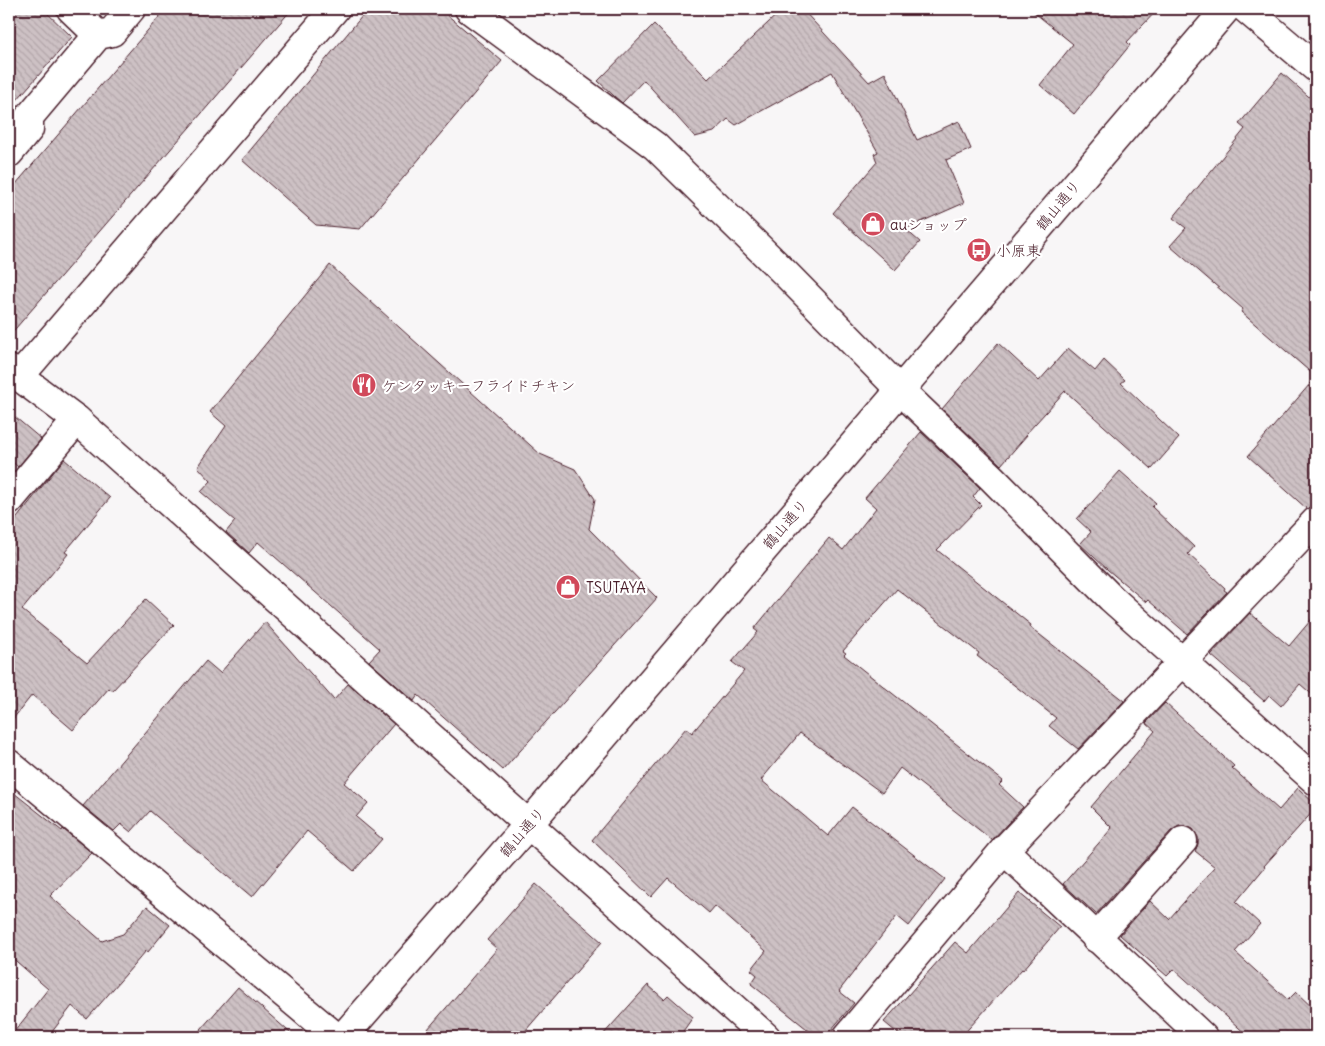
<svg xmlns="http://www.w3.org/2000/svg" width="1325" height="1046" viewBox="0 0 1325 1046" font-family="Delius,'Klee One',sans-serif">
	<style>
		.building { fill: url(#building-back-hatch); stroke: #4a1f2b }
		.lines { fill: none; stroke-linecap: round; stroke-linejoin: round }
		.minor-casing { stroke: #4a1f2b; stroke-width: 31 }
		.tertiary-casing { stroke: #4a1f2b; stroke-width: 31 }
		.minor { stroke: #fff; stroke-width: 28 }
		.tertiary { stroke: #fff; stroke-width: 28 }
		.labels { text-anchor: middle; dominant-baseline: central; stroke-width: 4.5; stroke-linejoin: round; paint-order: stroke }
		.street-label { font-size: 15px; fill: #4a1f2b; stroke: #fff }
		.poi-label { font-size: 15px; fill: #4a1f2b; stroke: #fff; text-anchor: start }
	</style>
	<defs>
		<pattern id="building-back-hatch" width="6" height="6" patternUnits="userSpaceOnUse" patternTransform="scale(1.25)"><rect width="6" height="6" fill="#cdc1c4"/><path d="M-1 5l2 2M0 0l6 6M5-1l2 2" fill="none" stroke="#b2a5a9"/></pattern>
	</defs>
	<rect width="100%" height="100%" fill="#f8f6f7"/>
	<filter id="ink" filterUnits="userSpaceOnUse"><feTurbulence type="fractalNoise" baseFrequency=".02" numOctaves="2"/><feDisplacementMap in="SourceGraphic" scale="10" xChannelSelector="R" yChannelSelector="G"/><feConvolveMatrix kernelMatrix="1 2 1 2 8 2 1 2 1" color-interpolation-filters="sRGB"/></filter>
	<g filter="url(#ink)">
		<g class="building">
			<polygon points="9,9 43,9 72,37 9,109"/>
			<polygon points="166,9 292,9 9,336 9,192"/>
			<polygon points="368,9 440,9 502,61 360,229 316,225 242,160"/>
			<polygon points="783,9 802,9 869,82 885,73 917,140 959,121 971,149 946,160 964,203 905,229 920,242 895,270 833,213 877,162 874,154 878,152 832,72 736,125 728,119 714,132 695,137 644,80 622,103 614,96 598,81 654,24 708,79"/>
			<polygon points="1030,9 1158,9 1127,42 1130,45 1074,114 1040,85 1073,44"/>
			<polygon points="1282,73 1316,103 1316,377 1241,312 1243,309 1170,246 1186,228 1173,218 1245,129 1239,124"/>
			<polygon points="330,265 540,454 575,469 595,499 589,529 657,598 503,770 418,695 414,701 369,661 380,649 258,542 249,553 226,532 235,521 201,492 211,481 198,467 226,426 210,412"/>
			<polygon points="998,343 1039,381 1068,348 1095,371 1104,360 1125,380 1121,383 1179,438 1152,469 1065,391 1026,434 1027,435 1001,465 942,409"/>
			<polygon points="1316,377 1316,506 1311,506 1307,509 1248,456"/>
			<polygon points="9,412 41,439 18,467 9,459"/>
			<polygon points="921,432 980,488 973,497 981,505 937,550 1031,625 1030,627 1124,701 1078,749 1049,726 1056,718 977,656 979,653 897,589 843,651 846,653 844,655 1003,781 999,785 1023,807 992,840 900,768 882,793 800,733 761,780 828,836 852,807 945,879 909,926 897,916 839,991 854,1003 825,1037 817,1037 751,984 757,975 751,970 766,951 715,906 709,913 668,878 651,897 592,840 686,728 692,733 744,671 732,662 758,632 754,629 829,538 843,550 876,508 865,498"/>
			<polygon points="64,459 110,498 65,552 68,554 22,610 87,663 146,599 174,625 112,691 109,688 73,730 32,695 9,724 9,528"/>
			<polygon points="1120,471 1156,503 1152,507 1194,547 1188,554 1225,588 1224,590 1227,592 1187,634 1148,600 1146,602 1108,570 1080,544 1091,532 1077,519"/>
			<polygon points="1250,613 1289,646 1316,614 1316,698 1300,684 1281,706 1269,695 1264,701 1211,655"/>
			<polygon points="265,622 334,700 348,684 394,724 344,783 368,803 356,817 382,839 354,871 307,831 252,897 150,811 131,832 121,824 114,831 83,806 206,661 220,673"/>
			<polygon points="1165,703 1234,766 1232,768 1279,810 1298,788 1316,805 1316,808 1264,866 1265,867 1236,902 1260,924 1235,952 1288,1000 1296,992 1316,1011 1316,1037 1249,1037 1174,969 1167,976 1120,935 1150,901 1169,919 1215,867 1195,851 1198,844 1198,837 1193,829 1186,826 1179,826 1171,831 1096,914 1063,884 1112,828 1091,807 1155,731 1146,723"/>
			<polygon points="9,789 62,831 63,829 92,853 50,896 102,941 123,934 147,906 170,925 148,952 146,951 87,1019 72,1006 48,1037 10,1037 48,989 9,955"/>
			<polygon points="536,884 602,942 520,1037 421,1037 497,949 487,940"/>
			<polygon points="1019,893 1060,927 1023,970 1022,969 961,1037 902,1037 884,1022 955,942 968,953"/>
			<polygon points="648,985 664,999 668,995 693,1017 679,1037 601,1037"/>
			<polygon points="238,987 295,1037 194,1037"/>
		</g>
		<g class="lines">
			<defs>
				<g id="minor">
					<polyline points="71,9 98,35"/>
					<polyline points="469,9 655,146 784,272 900,390 992,478 1111,598 1316,781"/>
					<polyline points="1246,9 1316,68"/>
					<polyline points="9,153 29,129 29,117 98,35 112,32 131,9"/>
					<polyline points="9,369 77,420 766,1037"/>
					<polyline points="19,377 335,9"/>
					<polyline points="9,501 77,420"/>
					<polyline points="9,764 336,1037"/>
					<polyline points="1004,850 1203,1037"/>
					<polyline points="1096,938 1183,841"/>
					<polyline points="847,1037 1004,850 1316,521"/>
				</g>
				<polyline id="tertiary" points="343,1037 528,825 1226,9"/>
			</defs>
			<use href="#minor" class="minor-casing"/>
			<use href="#tertiary" class="tertiary-casing"/>
			<use href="#minor" class="minor"/>
			<use href="#tertiary" class="tertiary"/>
		</g>
	</g>
	<defs>
		<symbol id="shop-disc" viewBox="-11 -11 22 22"><circle r="9.5" fill="#d1495b" stroke="#fff"/><path d="M-5-2.5h2.3a2.7 3.5 0 0 1 5.4 0H5L5.5 6h-11ZM-1.5-2.5h3a1.5 2.3 0 0 0-3 0Z" fill="#fff"/></symbol>
		<symbol id="bus-disc" viewBox="-11 -11 22 22"><circle r="9.5" fill="#d1495b" stroke="#fff"/><path d="M-5-6H5V4H4V6H2V4H-2V6H-4V4H-5ZM-3.5-4V0h7V-4ZM-3.5 1.2v1.5H-2V1.2ZM2 1.2v1.5H3.5V1.2Z" fill="#fff"/></symbol>
		<symbol id="restaurant-disc" viewBox="-11 -11 22 22"><circle r="9.5" fill="#d1495b" stroke="#fff"/><path d="M-5-6h1v4h1v-4h1v4h1v-4h1v5L-1.5 .5V6h-2V.5L-5-1ZM5-6V6H3V1.5H1.5Q1.5-4 5-6Z" fill="#fff"/></symbol>
	</defs>
	<g fill-rule="evenodd">
		<use href="#shop-disc" x="859" y="210" width="28" height="28"/>
		<use href="#bus-disc" x="965" y="236" width="28" height="28"/>
		<use href="#restaurant-disc" x="350" y="371" width="28" height="28"/>
		<use href="#shop-disc" x="554" y="573" width="28" height="28"/>
	</g>
	<g class="labels">
		<g class="street-label">
			<text transform="translate(1058 205) rotate(-50)">鶴山通り</text>
			<text transform="translate(785 524) rotate(-49)">鶴山通り</text>
			<text transform="translate(522 832) rotate(-49)">鶴山通り</text>
		</g>
		<g class="poi-label">
			<text x="890" y="224">auショップ</text>
			<text x="996" y="250">小原東</text>
			<text x="382" y="385">ケンタッキーフライドチキン</text>
			<text x="586" y="587">TSUTAYA</text>
		</g>
	</g>
	<rect width="1325" height="1046" fill="none" stroke="#fff" stroke-width="30"/>
	<rect x="15" y="15" width="1295" height="1016" fill="none" stroke="#4a1f2b" stroke-width="2" filter="url(#ink)"/>
</svg>
